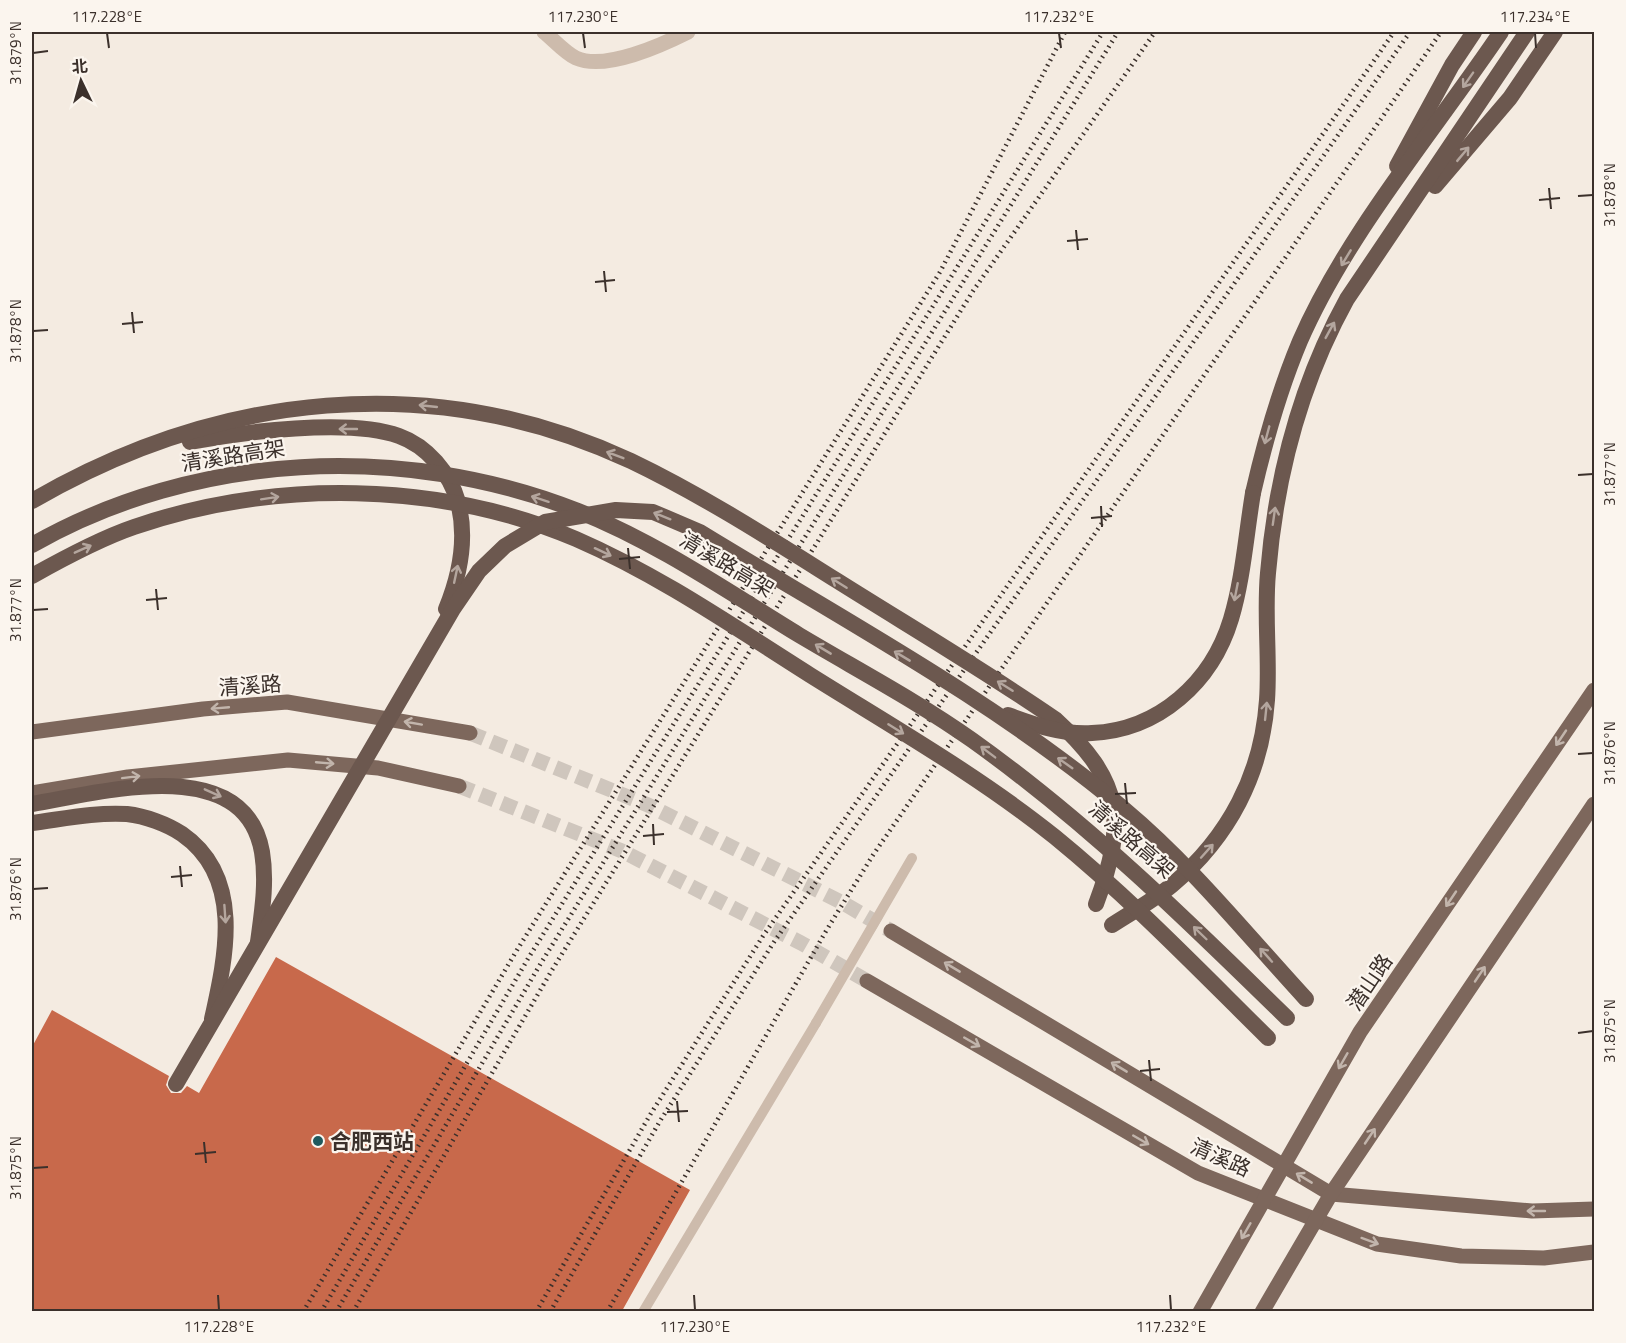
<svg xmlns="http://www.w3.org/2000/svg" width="1626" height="1343" viewBox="0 0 1626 1343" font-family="'Titillium Web','Noto Sans SC',sans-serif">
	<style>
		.building { fill: #c8694b }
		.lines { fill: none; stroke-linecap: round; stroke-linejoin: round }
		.primary-tunnel { stroke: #cfc6bd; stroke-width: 15; stroke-dasharray: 15 8; stroke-linecap: butt }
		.pedestrian { stroke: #cdbbac; stroke-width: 10 }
		.minor { stroke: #cdbbac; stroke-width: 15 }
		.primary { stroke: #7d675c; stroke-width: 15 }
		.trunk { stroke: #6c584f; stroke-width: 16 }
		.rail { stroke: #3b302b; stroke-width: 4.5; stroke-dasharray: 1.5 4.5; stroke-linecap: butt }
		.pedestrian-bridge { stroke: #cdbbac; stroke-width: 10 }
		.trunk-bridge { stroke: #6c584f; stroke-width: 16 }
		.oneway { stroke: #b4a69e }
		.oneway2 { stroke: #c2b5ac }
		.ticks { fill: none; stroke: #3b302b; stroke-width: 2 }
		.poi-dot { fill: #1f5a5e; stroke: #fbf5ee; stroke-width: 2 }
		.labels { text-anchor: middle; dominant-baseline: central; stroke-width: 4.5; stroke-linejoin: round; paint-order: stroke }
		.street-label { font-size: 21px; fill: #3b302b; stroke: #fbf5ee }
		.poi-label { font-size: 21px; font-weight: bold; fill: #3b302b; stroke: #fbf5ee; text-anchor: start }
		.neatline { fill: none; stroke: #3b302b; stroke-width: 2 }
		.ticks-label { font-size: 15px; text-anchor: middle; fill: #3b302b }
	</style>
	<rect width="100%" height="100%" fill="#f4ebe1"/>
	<polygon class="building" points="276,957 690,1190 622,1311 32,1311 32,1047 52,1010 169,1076 166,1085 171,1093 181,1093 187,1086 199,1093"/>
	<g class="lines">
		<g class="primary-tunnel">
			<polyline points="470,733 648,805 843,903 891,931"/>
			<polyline points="459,786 622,851 801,943 867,981"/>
		</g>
		<polyline class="pedestrian" points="643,1312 816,1023"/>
		<path class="minor" d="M544,32C553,39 565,53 576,58C605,71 662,45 688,32"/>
		<g class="primary">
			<polyline points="32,732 203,709 287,702 470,733"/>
			<polyline points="32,793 128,777 288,760 378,768 459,786"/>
			<polyline points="891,931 1331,1194 1532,1211 1594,1209"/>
			<polyline points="867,981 1198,1173 1377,1244 1461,1256 1544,1258 1594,1252"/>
			<polyline points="1200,1312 1360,1032 1594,690"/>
			<polyline points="1262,1312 1331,1194 1594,804"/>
		</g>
		<g class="trunk">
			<polyline points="1397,166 1452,65 1474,32"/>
			<polyline points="1435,186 1510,98 1555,32"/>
			<path d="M1253,493C1265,441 1279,391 1300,341C1347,233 1435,130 1501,32"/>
			<path d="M32,804C100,793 244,751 262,852C267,882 262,912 258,942"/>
			<path d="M32,823C63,819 95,812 127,814C145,816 167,824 182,834C244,877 226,956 212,1019"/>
			<path d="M1112,925C1132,912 1154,900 1172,885C1229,837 1262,774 1267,700C1270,658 1264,615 1268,573C1276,476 1300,384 1347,299L1527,32"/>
		</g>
		<g class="rail">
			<polyline points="303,1312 517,950 940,272 1065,32"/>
			<polyline points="321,1312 529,957 1103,32"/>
			<polyline points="336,1312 541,963 1118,32"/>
			<polyline points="353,1312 552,970 973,291 1155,32"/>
			<polyline points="536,1312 650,1115 763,936 1394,32"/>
			<polyline points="550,1312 660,1121 774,942 1410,32"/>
			<polyline points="607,1312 826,931 873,855 1441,32"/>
		</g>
		<polyline class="pedestrian-bridge" points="816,1023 912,858"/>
		<g class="trunk-bridge">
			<path d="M190,442C242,432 349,418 399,436C427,446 450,473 458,502C467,537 460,575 446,609"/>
			<path d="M32,501C218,393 432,368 631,461C702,495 769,538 836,580C909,626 984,670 1055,719C1123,781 1127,821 1096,904"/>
			<path d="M32,545C195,452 403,442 578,511C656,542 727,591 799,635C856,669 917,701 972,740C1087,822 1187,920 1287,1018"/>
			<path d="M32,576C64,558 99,539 134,527C274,479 439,481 576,539C659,575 734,627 810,675C893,727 979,776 1055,837C1131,899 1199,970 1268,1038"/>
			<path d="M1008,715C1035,725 1063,735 1092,733C1159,730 1212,682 1231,619C1243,579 1246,535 1253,493"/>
			<path d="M176,1084L453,609L479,571L505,546L545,522L616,510L653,512L700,532C842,619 997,702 1124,809C1191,865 1247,935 1306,999"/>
		</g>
	</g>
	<defs><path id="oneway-shaft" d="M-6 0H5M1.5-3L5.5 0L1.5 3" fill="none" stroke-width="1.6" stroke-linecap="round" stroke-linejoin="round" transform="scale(1.5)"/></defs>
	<g class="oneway">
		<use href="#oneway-shaft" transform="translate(1468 80) rotate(125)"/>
		<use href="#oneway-shaft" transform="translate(1463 154) rotate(-50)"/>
		<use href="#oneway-shaft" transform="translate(1346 258) rotate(121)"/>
		<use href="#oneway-shaft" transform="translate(1330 330) rotate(-61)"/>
		<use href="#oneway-shaft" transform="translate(428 406) rotate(-174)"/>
		<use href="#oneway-shaft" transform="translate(348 429) rotate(180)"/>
		<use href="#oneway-shaft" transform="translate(1267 435) rotate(105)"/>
		<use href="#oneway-shaft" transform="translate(615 455) rotate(-159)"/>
		<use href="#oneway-shaft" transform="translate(270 498) rotate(-9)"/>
		<use href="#oneway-shaft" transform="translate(540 499) rotate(-162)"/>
		<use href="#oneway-shaft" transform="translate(662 516) rotate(-158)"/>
		<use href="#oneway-shaft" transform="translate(1274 516) rotate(-82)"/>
		<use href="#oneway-shaft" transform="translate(83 549) rotate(-24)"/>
		<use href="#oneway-shaft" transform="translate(603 552) rotate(25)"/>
		<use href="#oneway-shaft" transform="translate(456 574) rotate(-78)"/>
		<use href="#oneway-shaft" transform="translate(839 583) rotate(-148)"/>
		<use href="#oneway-shaft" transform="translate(1236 592) rotate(101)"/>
		<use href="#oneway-shaft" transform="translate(823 649) rotate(-149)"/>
		<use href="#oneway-shaft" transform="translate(902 656) rotate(-149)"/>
		<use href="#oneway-shaft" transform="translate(1005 686) rotate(-148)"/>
		<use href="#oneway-shaft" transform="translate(1266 711) rotate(-84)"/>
		<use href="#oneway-shaft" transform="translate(896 729) rotate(32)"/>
		<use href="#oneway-shaft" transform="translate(988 752) rotate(-143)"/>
		<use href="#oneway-shaft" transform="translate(1065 763) rotate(-145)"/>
		<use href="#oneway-shaft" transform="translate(213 793) rotate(24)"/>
		<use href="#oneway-shaft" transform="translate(1207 851) rotate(-48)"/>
		<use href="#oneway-shaft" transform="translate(225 914) rotate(86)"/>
		<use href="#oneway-shaft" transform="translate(1200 933) rotate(-136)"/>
		<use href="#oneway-shaft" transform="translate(1266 955) rotate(-132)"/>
	</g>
	<g class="oneway2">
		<use href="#oneway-shaft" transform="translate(220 708) rotate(175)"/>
		<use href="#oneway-shaft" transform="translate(413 723) rotate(-170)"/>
		<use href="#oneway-shaft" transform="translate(1561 738) rotate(124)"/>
		<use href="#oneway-shaft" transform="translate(325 763) rotate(5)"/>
		<use href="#oneway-shaft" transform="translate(131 777) rotate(-7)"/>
		<use href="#oneway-shaft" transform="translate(1451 899) rotate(124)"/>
		<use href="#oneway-shaft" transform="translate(952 967) rotate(-149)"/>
		<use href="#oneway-shaft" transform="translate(1480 974) rotate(-56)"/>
		<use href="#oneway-shaft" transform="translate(972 1042) rotate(30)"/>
		<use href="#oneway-shaft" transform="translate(1343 1061) rotate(120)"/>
		<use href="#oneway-shaft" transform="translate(1119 1067) rotate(-149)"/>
		<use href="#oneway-shaft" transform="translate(1370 1136) rotate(-56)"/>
		<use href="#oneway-shaft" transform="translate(1141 1140) rotate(30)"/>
		<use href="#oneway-shaft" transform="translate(1304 1178) rotate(-149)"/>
		<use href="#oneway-shaft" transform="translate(1536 1211) rotate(-180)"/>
		<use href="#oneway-shaft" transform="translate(1246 1231) rotate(120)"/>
		<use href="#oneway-shaft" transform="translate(1370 1241) rotate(20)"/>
	</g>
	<path class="ticks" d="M107,33L109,48M583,33L585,48M1059,33L1061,48M1535,33L1536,48M33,53L48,51M1549,188L1551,209M1578,196L1593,195M1539,200L1560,198M1076,230L1078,250M1067,241L1088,239M604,271L606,292M595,282L615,280M132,312L134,333M122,324L143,322M33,331L48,330M1578,475L1593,474M1101,506L1102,527M1091,518L1112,516M628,548L630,569M619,559L640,557M156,589L158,610M146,600L167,598M33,610L48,609M1578,754L1593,753M1125,783L1127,804M1115,794L1136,793M653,824L654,845M643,836L664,834M180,866L182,887M171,877L192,875M33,889L48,888M1578,1033L1593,1031M1149,1060L1151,1081M1140,1071L1160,1069M677,1101L679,1122M667,1112L688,1111M204,1142L206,1163M195,1154L216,1152M33,1168L48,1167M218,1295L219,1310M694,1295L695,1310M1170,1295L1171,1310"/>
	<circle class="poi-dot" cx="318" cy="1141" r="6"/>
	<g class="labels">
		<g class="street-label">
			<text transform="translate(233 455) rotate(-9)">清溪路高架</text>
			<text transform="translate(727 564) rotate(31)">清溪路高架</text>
			<text transform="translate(250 685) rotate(-4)">清溪路</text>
			<text transform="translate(1132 839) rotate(41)">清溪路高架</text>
			<text transform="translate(1369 982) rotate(-56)">潜山路</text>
			<text transform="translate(1221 1157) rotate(24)">清溪路</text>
		</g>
		<g class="poi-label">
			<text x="330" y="1141">合肥西站</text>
		</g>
	</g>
	<rect width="1626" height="1343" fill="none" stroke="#fbf5ee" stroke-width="66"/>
	<g transform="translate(81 81) rotate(355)" stroke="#fbf5ee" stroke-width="4.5" paint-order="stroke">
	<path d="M0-4.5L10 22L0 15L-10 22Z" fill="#3b302b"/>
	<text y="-9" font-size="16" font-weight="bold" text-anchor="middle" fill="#3b302b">北</text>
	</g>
	<rect x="33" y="33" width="1560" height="1277" class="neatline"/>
	<g class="ticks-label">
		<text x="107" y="22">117.228°E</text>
		<text x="583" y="22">117.230°E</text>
		<text x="1059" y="22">117.232°E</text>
		<text x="1535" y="22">117.234°E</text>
		<text transform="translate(16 53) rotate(-90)" y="5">31.879°N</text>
		<text transform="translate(1610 195) rotate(-90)" y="5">31.878°N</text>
		<text transform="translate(16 331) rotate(-90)" y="5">31.878°N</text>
		<text transform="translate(1610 474) rotate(-90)" y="5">31.877°N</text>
		<text transform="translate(16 610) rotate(-90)" y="5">31.877°N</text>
		<text transform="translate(1610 753) rotate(-90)" y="5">31.876°N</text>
		<text transform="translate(16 889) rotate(-90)" y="5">31.876°N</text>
		<text transform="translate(1610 1031) rotate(-90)" y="5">31.875°N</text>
		<text transform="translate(16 1168) rotate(-90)" y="5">31.875°N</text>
		<text x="219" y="1332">117.228°E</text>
		<text x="695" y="1332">117.230°E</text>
		<text x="1171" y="1332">117.232°E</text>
	</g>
</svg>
